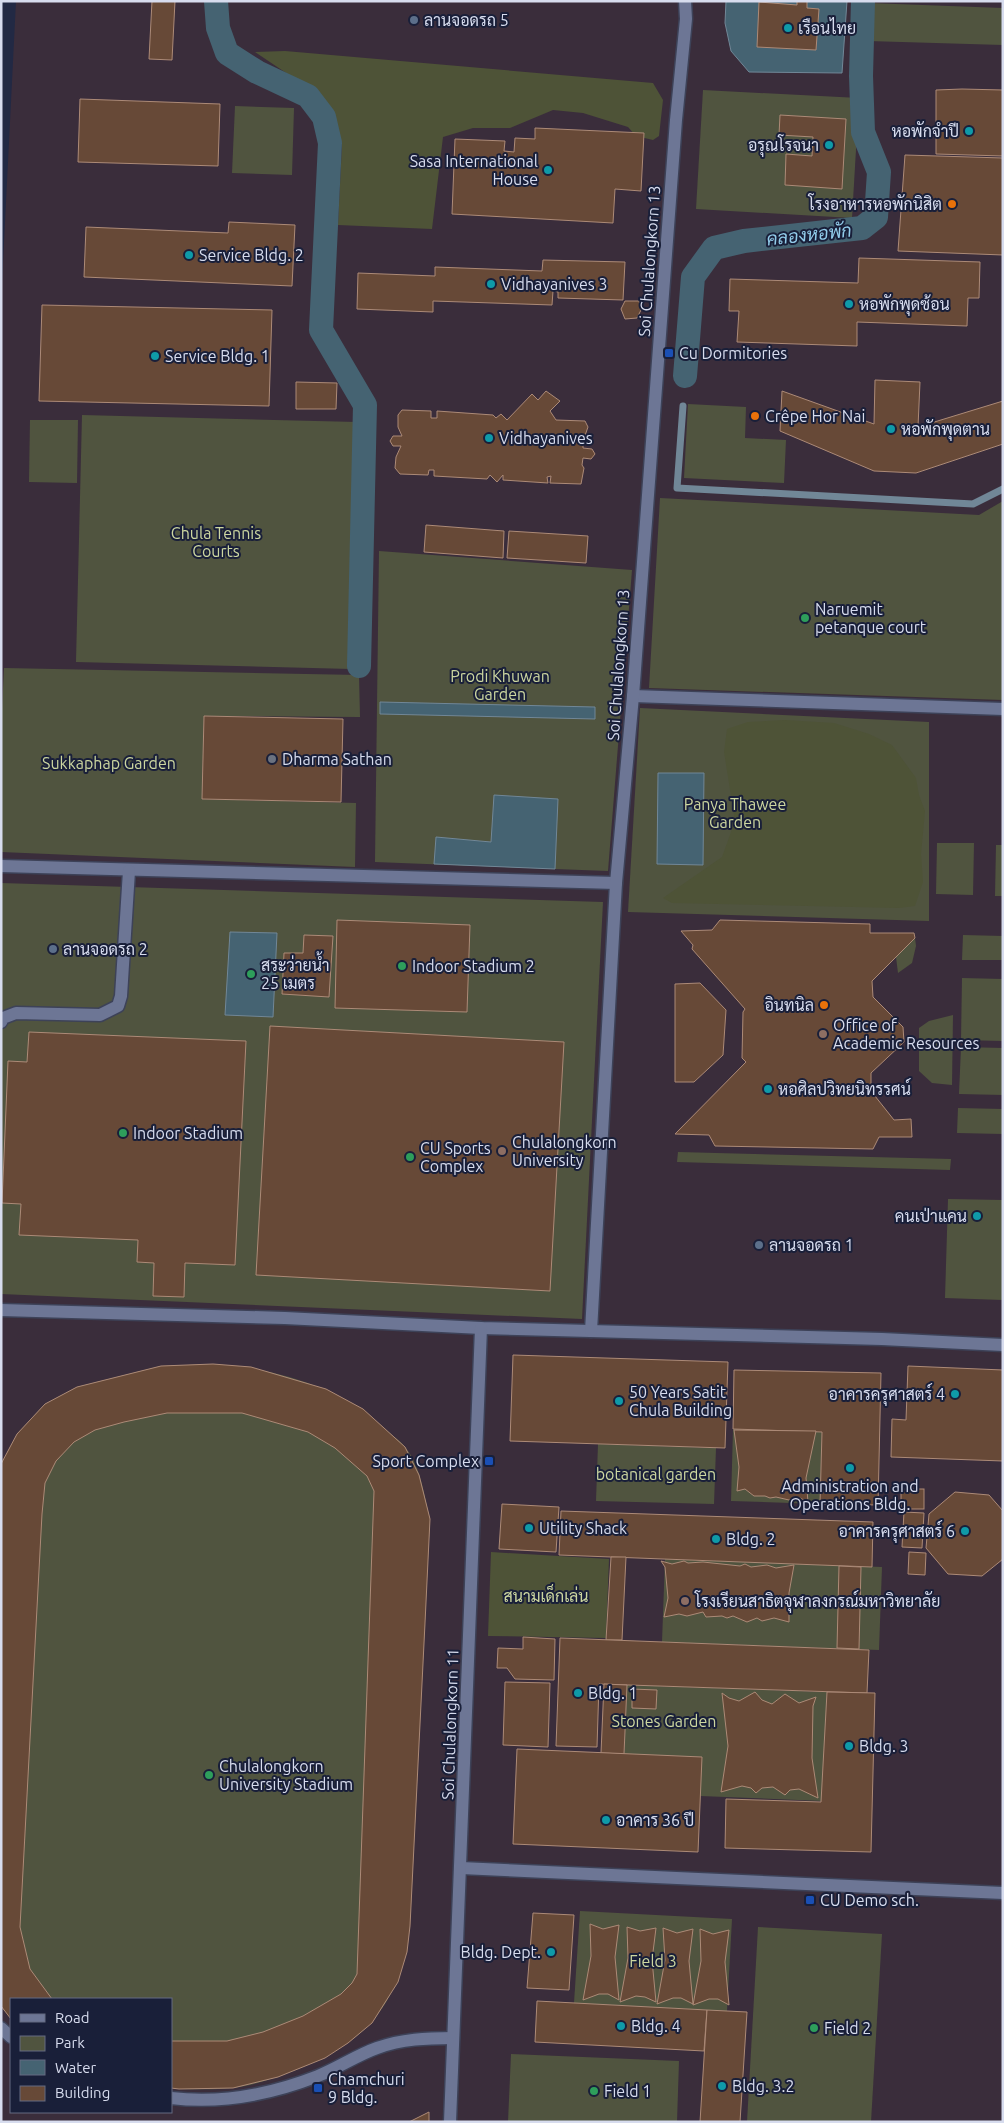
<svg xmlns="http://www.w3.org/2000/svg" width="1004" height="2123" viewBox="0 0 1004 2123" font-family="Ubuntu,Sarabun,sans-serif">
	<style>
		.education { fill: #3a2d3b; fill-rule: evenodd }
		.green { fill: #50543f }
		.forest { fill: #4e5337 }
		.water { fill: #456372; stroke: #718797 }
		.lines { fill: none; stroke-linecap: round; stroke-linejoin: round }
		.stream { stroke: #718797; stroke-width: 7 }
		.canal { stroke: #456372; stroke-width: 24 }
		.building { fill: #674937; stroke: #ac8a77 }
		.street-casing { stroke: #3d4258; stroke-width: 15 }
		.street { stroke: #6d7695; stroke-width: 12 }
		.service-dot { fill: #5c6f8a; stroke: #191f39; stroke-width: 2 }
		.culture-dot { fill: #0f9aa8; stroke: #191f39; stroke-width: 2 }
		.food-dot { fill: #e8710a; stroke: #191f39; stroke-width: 2 }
		.transit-dot { fill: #1a4fb4; stroke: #191f39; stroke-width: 2 }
		.leisure-dot { fill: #2e9e5b; stroke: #191f39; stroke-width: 2 }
		.worship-dot { fill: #6b7280; stroke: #191f39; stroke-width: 2 }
		.education-dot { fill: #8d6e63; stroke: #191f39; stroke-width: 2 }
		.labels { text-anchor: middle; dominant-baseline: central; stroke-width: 4; stroke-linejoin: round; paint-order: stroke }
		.poi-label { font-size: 16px; fill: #d7dcee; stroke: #191f39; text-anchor: start }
		.street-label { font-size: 16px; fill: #d7dcee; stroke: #191f39 }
		.park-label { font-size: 16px; fill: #cdd7a0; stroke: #191f39 }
		.water-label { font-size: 18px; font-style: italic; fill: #92ccea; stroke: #191f39 }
	</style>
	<rect width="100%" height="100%" fill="#222944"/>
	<path class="education" d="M16,1H1003V2122H1V303ZM11,1999H171V2112H11Z"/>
	<g class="green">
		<polygon points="869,3 1003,8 1003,45 868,41"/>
		<polygon points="703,90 859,98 852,218 696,209"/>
		<polygon points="235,106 294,108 292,175 232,173"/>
		<polygon points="688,404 746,407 745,438 786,440 784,483 684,478"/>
		<polygon points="82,415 357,422 351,669 76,662"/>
		<polygon points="30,420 78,420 77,483 29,482"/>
		<polygon points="660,498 979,515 1003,501 1003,700 649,688"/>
		<polygon points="379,551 632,570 608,871 375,862"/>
		<polygon points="4,668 359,675 360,717 204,716 202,799 356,803 355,867 1,852 1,728"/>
		<polygon points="640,708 929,722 929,921 628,912"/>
		<polygon points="937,843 974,843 973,895 936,894"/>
		<polygon points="996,845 1003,845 1003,896 995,896"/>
		<polygon points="1,883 603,902 582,1319 1,1294"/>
		<polygon points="963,935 1003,936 1003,960 962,960"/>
		<polygon points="915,938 916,946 912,963 898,973 896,957"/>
		<polygon points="962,978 1003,979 1003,1041 961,1040"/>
		<polygon points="953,1015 952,1085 932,1083 919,1071 919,1028 929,1021"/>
		<polygon points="961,1047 1003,1048 1003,1095 959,1094"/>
		<polygon points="958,1108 1003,1109 1003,1134 957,1133"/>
		<polygon points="678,1152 951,1159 950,1170 677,1162"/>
		<polygon points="948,1199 1003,1200 1003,1300 945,1298"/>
		<path d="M213,1364C277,1369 336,1385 385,1429C391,1435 400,1440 405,1447C421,1466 424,1496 430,1519L410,1926C400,2003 369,2040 298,2069C277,2077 254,2086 232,2088C215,2090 196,2089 179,2089L171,2088V1999H11V2019L1,2006V1464L17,1434L45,1404L77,1387L161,1366Z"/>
		<polygon points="733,1429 822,1432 820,1504 731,1501"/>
		<polygon points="598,1444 716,1448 714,1504 596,1501"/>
		<polygon points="665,1559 882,1567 879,1650 662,1642"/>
		<polygon points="627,1685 827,1692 822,1801 700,1796 624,1754"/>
		<polygon points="580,1911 732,1919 727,2011 574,2003"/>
		<polygon points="758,1927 882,1934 871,2122 747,2122"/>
		<polygon points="511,2054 679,2061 677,2122 508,2122"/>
	</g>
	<g class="forest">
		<polygon points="285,51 653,83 663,100 659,136 653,140 636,136 628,127 583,113 553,110 510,128 473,128 443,137 432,229 338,225 342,144 330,112 313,91 255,52"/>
		<polygon points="785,720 834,723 869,734 892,745 916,778 919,795 925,811 921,854 923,882 915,906 899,908 672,903 663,898 722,857 735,821 724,752 727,729 748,722"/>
		<polygon points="491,1552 609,1559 606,1638 488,1636"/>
	</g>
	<g class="water">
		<polygon points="726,1 847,1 842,73 749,72 731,51 725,23"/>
		<polygon points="380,702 595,707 595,719 380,714"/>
		<polygon points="658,773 704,773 703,865 657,864"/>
		<polygon points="494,795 558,799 555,869 434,864 436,837 491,842"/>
		<polygon points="230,932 277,933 273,1017 225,1015"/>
	</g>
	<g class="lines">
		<polyline class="stream" points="683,406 677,488 973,504 1003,489"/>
		<g class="canal">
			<polyline points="216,1 218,28 227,53 257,72 308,96 324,117 330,143 321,330 365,405 359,666"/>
			<polyline points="685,376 693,277 714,248 744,241 862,228 876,217 879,172 863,132 861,76 863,1"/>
		</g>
	</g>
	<g class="building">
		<polygon points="152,1 175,1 172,60 149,59"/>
		<polygon points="797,1 807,1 807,8 819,9 816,50 757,47 759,2 797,5"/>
		<polygon points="962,89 1003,90 1003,156 936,154 936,90"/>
		<polygon points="80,99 220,104 218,166 78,162"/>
		<polygon points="780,115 846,119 842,189 785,185 786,154 812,156 813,137 779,135"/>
		<polygon points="535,128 644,133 641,191 615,189 613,223 452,214 455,139 505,141 504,151 514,152 515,138 535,139"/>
		<polygon points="905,155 1003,158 1003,255 898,251"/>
		<polygon points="229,222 295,225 292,286 84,277 86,227 228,233"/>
		<polygon points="859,258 980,262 979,298 968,298 967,326 857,322 857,346 737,342 739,311 729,311 730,279 858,283"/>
		<polygon points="543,260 625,262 623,300 558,298 558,292 553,291 552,305 433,301 433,312 357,309 358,273 435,276 435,267 542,271"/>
		<polygon points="625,301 639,301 641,310 637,318 625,319 621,309"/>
		<polygon points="42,305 272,310 269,406 39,401"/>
		<polygon points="875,380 920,382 918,427 1003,401 1003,444 916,473 874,471 780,431 782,391 874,424"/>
		<polygon points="296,382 337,383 336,409 296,409"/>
		<polygon points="546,391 560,401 550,411 556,420 585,421 588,427 583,441 583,448 592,449 595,454 591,459 583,458 582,465 584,468 581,484 550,483 551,476 547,477 548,483 503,480 503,475 497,482 490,475 487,479 434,476 434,470 429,470 428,475 400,474 395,468 396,457 401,446 393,446 390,441 393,436 402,436 398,427 398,415 402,410 431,411 431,418 437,418 437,411 493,415 496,418 501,414 507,420 532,394 538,400"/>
		<polygon points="426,525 504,531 503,558 424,552"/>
		<polygon points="509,531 588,536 586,563 507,558"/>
		<polygon points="204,716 343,719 341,802 202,799"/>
		<polygon points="337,920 470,925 467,1012 335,1008"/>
		<polygon points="720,920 870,924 870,933 914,933 915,938 872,981 873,997 903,1027 904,1042 871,1073 871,1091 894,1120 911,1119 912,1137 879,1137 873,1149 715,1146 709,1135 675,1134 746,1062 742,1058 743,1012 745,1009 692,949 693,945 681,931 712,930"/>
		<polygon points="304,935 333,936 329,997 282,994 284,953 303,953"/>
		<polygon points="700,983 726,1010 723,1055 694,1082 675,1082 675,984"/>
		<polygon points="270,1026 564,1042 550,1291 256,1275"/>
		<polygon points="29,1032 246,1041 235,1265 185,1263 184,1297 153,1296 154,1263 137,1262 138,1240 19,1235 21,1204 2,1203 8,1061 27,1062"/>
		<polygon points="513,1355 728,1362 725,1448 510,1441"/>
		<polygon points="213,1364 251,1367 326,1389 363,1409 405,1447 419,1475 430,1519 425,1623 410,1926 407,1952 398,1982 372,2023 348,2043 325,2058 278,2077 233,2088 179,2089 171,2088 171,2041 227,2041 263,2032 303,2016 341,1994 352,1983 357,1974 374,1491 367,1476 335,1448 308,1432 242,1413 167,1413 124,1422 95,1430 74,1442 56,1461 45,1483 42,1514 20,1927 30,1969 52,1999 11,1999 11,2019 1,2006 1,1464 17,1434 45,1404 77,1387 161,1366"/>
		<polygon points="908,1366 1003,1370 1003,1461 891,1457 892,1419 906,1420"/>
		<polygon points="734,1370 881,1373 878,1505 820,1504 822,1432 733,1429"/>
		<polygon points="734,1430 816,1431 806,1478 808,1502 800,1498 789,1500 776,1497 770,1498 765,1496 754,1496 745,1489 737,1491 739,1467"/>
		<rect x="901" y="1489" width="23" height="20"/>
		<polygon points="955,1492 989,1495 1003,1511 1003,1559 982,1576 948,1574 926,1548 929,1514"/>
		<polygon points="502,1504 559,1507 556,1552 499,1549"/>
		<polygon points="561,1511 873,1522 872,1567 559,1555"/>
		<polygon points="904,1512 924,1513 922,1548 902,1547"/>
		<polygon points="909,1552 926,1553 925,1575 908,1574"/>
		<polygon points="611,1557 626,1557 622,1640 606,1640"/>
		<polygon points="661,1561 672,1564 684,1561 688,1563 703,1562 740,1566 745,1564 751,1567 767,1565 776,1568 794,1565 789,1593 789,1622 774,1618 762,1621 757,1618 747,1622 733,1616 727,1618 722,1616 706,1617 703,1612 687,1616 679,1614 664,1617 668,1598 665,1567"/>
		<polygon points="839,1566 861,1567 859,1649 837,1648"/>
		<polygon points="523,1637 555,1639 554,1680 515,1679 507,1668 497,1668 498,1648 523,1649"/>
		<polygon points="560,1638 869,1650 867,1693 599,1684 597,1747 556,1746"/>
		<polygon points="505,1682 550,1683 548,1747 503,1745"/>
		<polygon points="604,1684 627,1685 624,1754 601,1753"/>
		<polygon points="632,1689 657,1690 656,1709 632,1708"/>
		<polygon points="755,1692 762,1700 772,1704 785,1694 799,1703 816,1697 813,1706 812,1758 818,1798 799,1789 790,1790 785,1795 773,1787 762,1788 756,1793 751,1788 742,1786 721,1792 728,1746 722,1693 729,1698 739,1701"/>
		<polygon points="827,1692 875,1693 871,1852 725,1848 726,1799 821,1802"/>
		<polygon points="517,1749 702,1757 698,1852 513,1844"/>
		<polygon points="533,1913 574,1915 569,1990 527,1988"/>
		<polygon points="590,1924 603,1929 619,1925 615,1957 619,2000 608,1994 599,1994 583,2000 591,1956"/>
		<polygon points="627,1927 640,1931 656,1928 652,1960 656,2002 645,1997 636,1996 620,2002 628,1958"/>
		<polygon points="663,1928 677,1933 693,1929 689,1961 693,2004 681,1998 673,1998 657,2004 665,1960"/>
		<polygon points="700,1929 713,1934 729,1930 725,1962 729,2005 718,1999 709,1999 693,2005 701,1961"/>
		<polygon points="537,2001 707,2010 704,2051 535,2042"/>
		<polygon points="707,2010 747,2012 740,2122 700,2122"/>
		<polygon points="429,2112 429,2122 409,2122"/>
	</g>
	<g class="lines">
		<defs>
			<g id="street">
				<polyline points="633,696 1003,709"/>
				<polyline points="1,866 616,883"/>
				<polyline points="1,1022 3,1018 16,1013 100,1015 118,1006 121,996 129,871"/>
				<polyline points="1,1310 285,1318 481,1328 882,1339 1003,1345"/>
				<polyline points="591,1331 616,883 633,696 676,120 686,19 685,1"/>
				<polyline points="461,1868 1003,1893"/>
				<polyline points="1,2028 11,2037"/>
				<path d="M171,2098C220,2104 272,2094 318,2076C338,2068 357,2055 377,2048C402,2039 427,2038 453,2038"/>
				<polyline points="450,2122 481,1328"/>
			</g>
		</defs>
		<use href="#street" class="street-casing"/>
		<use href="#street" class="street"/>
	</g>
	<g class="service-dot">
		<circle cx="414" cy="20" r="5"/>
		<circle cx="53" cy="949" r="5"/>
		<circle cx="759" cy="1245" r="5"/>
	</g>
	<g class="culture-dot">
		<circle cx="788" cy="28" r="5"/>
		<circle cx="969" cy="131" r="5"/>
		<circle cx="829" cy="145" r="5"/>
		<circle cx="548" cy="170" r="5"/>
		<circle cx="189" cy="255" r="5"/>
		<circle cx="491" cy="284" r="5"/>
		<circle cx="849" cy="304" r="5"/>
		<circle cx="155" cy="356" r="5"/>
		<circle cx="891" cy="429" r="5"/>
		<circle cx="489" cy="438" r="5"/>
		<circle cx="768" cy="1089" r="5"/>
		<circle cx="977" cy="1216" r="5"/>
		<circle cx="955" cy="1394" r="5"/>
		<circle cx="619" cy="1401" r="5"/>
		<circle cx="850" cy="1468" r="5"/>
		<circle cx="529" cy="1528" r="5"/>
		<circle cx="965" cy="1531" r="5"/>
		<circle cx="716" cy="1539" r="5"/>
		<circle cx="578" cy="1693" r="5"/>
		<circle cx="849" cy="1746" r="5"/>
		<circle cx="606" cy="1820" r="5"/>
		<circle cx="551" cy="1952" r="5"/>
		<circle cx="621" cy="2026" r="5"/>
		<circle cx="722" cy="2086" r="5"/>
	</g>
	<g class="food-dot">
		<circle cx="952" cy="204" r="5"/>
		<circle cx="755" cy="416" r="5"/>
		<circle cx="824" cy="1005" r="5"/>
	</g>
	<g class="transit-dot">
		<rect x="664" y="348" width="10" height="10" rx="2.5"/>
		<rect x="484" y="1456" width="10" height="10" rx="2.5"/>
		<rect x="805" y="1895" width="10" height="10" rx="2.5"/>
		<rect x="313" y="2083" width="10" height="10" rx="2.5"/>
	</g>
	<g class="leisure-dot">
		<circle cx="805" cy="618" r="5"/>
		<circle cx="402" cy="966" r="5"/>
		<circle cx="251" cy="974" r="5"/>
		<circle cx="123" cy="1133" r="5"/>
		<circle cx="410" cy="1157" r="5"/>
		<circle cx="209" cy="1775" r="5"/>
		<circle cx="814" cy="2028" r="5"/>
		<circle cx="594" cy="2091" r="5"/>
	</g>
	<circle class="worship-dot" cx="272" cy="759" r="5"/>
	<g class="education-dot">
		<circle cx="823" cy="1034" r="5"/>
		<circle cx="502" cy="1151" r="5"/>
		<circle cx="685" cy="1601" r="5"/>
	</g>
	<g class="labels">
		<g class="poi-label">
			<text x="424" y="20">ลานจอดรถ 5</text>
			<text x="798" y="28">เรือนไทย</text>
			<text x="959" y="131" text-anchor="end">หอพักจำปี</text>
			<text x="819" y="145" text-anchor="end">อรุณโรจนา</text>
			<text x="538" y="161" text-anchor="end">Sasa International<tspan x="538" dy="18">House</tspan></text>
			<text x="942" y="204" text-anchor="end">โรงอาหารหอพักนิสิต</text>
			<text x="199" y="255">Service Bldg. 2</text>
			<text x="501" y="284">Vidhayanives 3</text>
			<text x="859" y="304">หอพักพุดซ้อน</text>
			<text x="679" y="353">Cu Dormitories</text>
			<text x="165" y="356">Service Bldg. 1</text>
			<text x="765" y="416">Crêpe Hor Nai</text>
			<text x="901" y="429">หอพักพุดตาน</text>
			<text x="499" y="438">Vidhayanives</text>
			<text x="815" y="609">Naruemit<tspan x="815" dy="18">petanque court</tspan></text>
			<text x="282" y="759">Dharma Sathan</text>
			<text x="63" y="949">ลานจอดรถ 2</text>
			<text x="261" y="965">สระว่ายน้ำ<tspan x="261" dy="18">25 เมตร</tspan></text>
			<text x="412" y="966">Indoor Stadium 2</text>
			<text x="814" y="1005" text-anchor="end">อินทนิล</text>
			<text x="833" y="1025">Office of<tspan x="833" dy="18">Academic Resources</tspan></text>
			<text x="778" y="1089">หอศิลปวิทยนิทรรศน์</text>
			<text x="133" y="1133">Indoor Stadium</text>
			<text x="512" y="1142">Chulalongkorn<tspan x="512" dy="18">University</tspan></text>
			<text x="420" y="1148">CU Sports<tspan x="420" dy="18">Complex</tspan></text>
			<text x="967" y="1216" text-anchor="end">คนเป่าแคน</text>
			<text x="769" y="1245">ลานจอดรถ 1</text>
			<text x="629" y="1392">50 Years Satit<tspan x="629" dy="18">Chula Building</tspan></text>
			<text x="945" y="1394" text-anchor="end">อาคารครุศาสตร์ 4</text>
			<text x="479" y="1461" text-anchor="end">Sport Complex</text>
			<text x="850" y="1486" text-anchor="middle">Administration and<tspan x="850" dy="18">Operations Bldg.</tspan></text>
			<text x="539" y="1528">Utility Shack</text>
			<text x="955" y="1531" text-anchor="end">อาคารครุศาสตร์ 6</text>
			<text x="726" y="1539">Bldg. 2</text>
			<text x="695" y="1601">โรงเรียนสาธิตจุฬาลงกรณ์มหาวิทยาลัย</text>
			<text x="588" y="1693">Bldg. 1</text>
			<text x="859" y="1746">Bldg. 3</text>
			<text x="219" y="1766">Chulalongkorn<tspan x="219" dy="18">University Stadium</tspan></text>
			<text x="616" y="1820">อาคาร 36 ปี</text>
			<text x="820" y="1900">CU Demo sch.</text>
			<text x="541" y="1952" text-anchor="end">Bldg. Dept.</text>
			<text x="631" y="2026">Bldg. 4</text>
			<text x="824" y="2028">Field 2</text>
			<text x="328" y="2079">Chamchuri<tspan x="328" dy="18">9 Bldg.</tspan></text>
			<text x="732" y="2086">Bldg. 3.2</text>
			<text x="604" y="2091">Field 1</text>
		</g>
		<g class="street-label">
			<text transform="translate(649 261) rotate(-86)">Soi Chulalongkorn 13</text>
			<text transform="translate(618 665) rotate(-86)">Soi Chulalongkorn 13</text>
			<text transform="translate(450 1724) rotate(-88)">Soi Chulalongkorn 11</text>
		</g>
		<g class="park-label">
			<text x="216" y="533">Chula Tennis<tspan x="216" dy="18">Courts</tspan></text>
			<text x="500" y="676">Prodi Khuwan<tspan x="500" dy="18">Garden</tspan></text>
			<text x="109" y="763">Sukkaphap Garden</text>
			<text x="735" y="804">Panya Thawee<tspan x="735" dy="18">Garden</tspan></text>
			<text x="656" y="1474">botanical garden</text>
			<text x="546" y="1596">สนามเด็กเล่น</text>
			<text x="664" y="1721">Stones Garden</text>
			<text x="653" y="1961">Field 3</text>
		</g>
		<g class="water-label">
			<text transform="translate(809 234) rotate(-6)">คลองหอพัก</text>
		</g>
	</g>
	<rect width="1004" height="2123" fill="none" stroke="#d7dcee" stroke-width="5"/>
	<rect x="10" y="1998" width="162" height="115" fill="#191f39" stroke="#656b81"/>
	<rect x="20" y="2014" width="25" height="8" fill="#6d7695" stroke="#656b81"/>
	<text x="55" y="2023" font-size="15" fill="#d7dcee">Road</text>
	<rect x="20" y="2036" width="25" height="15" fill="#50543f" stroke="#656b81"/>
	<text x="55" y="2048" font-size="15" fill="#d7dcee">Park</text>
	<rect x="20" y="2060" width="25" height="15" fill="#456372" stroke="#656b81"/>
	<text x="55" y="2073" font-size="15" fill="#d7dcee">Water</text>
	<rect x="20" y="2086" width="25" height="15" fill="#674937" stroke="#656b81"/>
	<text x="55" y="2098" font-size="15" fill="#d7dcee">Building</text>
</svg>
